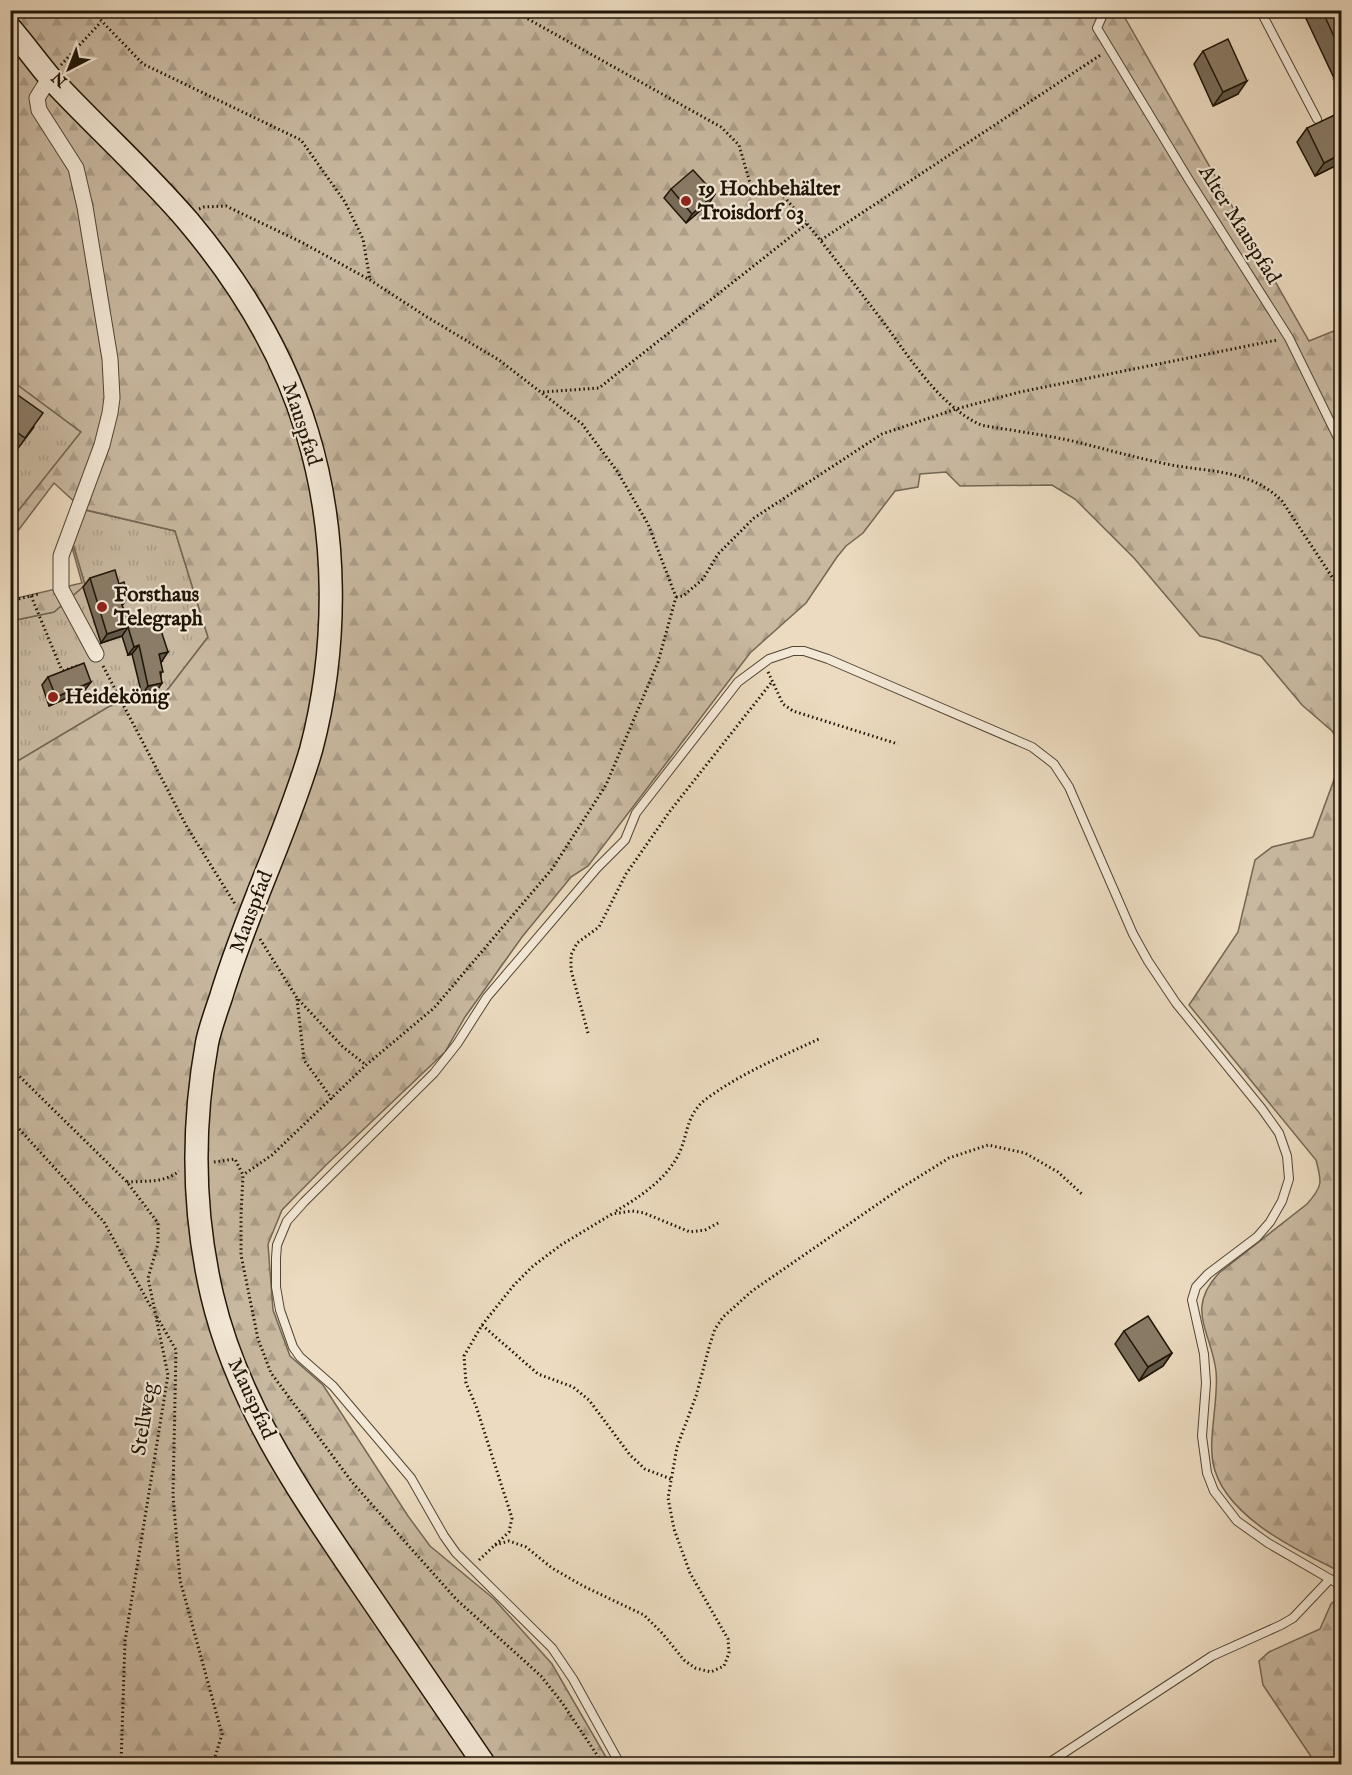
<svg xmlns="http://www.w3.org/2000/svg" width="1352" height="1775" viewBox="0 0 1352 1775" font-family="'IM FELL English',serif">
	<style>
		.grass { fill: url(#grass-tufts); stroke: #746754; stroke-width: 1.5 }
		.forest { fill: url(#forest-firs); stroke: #746754; stroke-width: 1.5 }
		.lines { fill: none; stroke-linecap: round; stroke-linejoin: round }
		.lane-casing { stroke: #524635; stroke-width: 10 }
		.street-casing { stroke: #524635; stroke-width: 17 }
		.secondary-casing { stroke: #1f1507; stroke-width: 25 }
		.path { stroke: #1f1507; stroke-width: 3; stroke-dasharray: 1.5 3; stroke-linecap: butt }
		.lane { stroke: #f3e8d6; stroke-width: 8 }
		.street { stroke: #f3e8d6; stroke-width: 15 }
		.secondary { stroke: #f3e8d6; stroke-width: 22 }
		.wall { fill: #776b59; stroke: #1f1507; stroke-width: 1.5 }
		.shaded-wall { fill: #615748; stroke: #1f1507; stroke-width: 1.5 }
		.building { fill: #8a7c67; stroke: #1f1507; stroke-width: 1.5 }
		.poi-dot { fill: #8f2418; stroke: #f3e8d6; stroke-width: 2 }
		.labels { text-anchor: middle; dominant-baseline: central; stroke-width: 4.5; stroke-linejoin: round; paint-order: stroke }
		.poi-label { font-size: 21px; font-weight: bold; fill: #1f1507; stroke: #f3e8d6; text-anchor: start }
		.street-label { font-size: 21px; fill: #1f1507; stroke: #f3e8d6 }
	</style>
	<defs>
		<pattern id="grass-tufts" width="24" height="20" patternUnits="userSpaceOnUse" patternTransform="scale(1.5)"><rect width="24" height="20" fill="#c9b9a1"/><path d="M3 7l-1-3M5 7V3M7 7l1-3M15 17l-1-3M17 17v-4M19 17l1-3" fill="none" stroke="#ac9e89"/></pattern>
		<pattern id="forest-firs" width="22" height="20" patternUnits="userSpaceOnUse" patternTransform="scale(1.5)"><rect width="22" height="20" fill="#c9b9a1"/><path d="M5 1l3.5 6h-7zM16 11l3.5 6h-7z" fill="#ac9e89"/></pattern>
	</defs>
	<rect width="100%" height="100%" fill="#ecdbc0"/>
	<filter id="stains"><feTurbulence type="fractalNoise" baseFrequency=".00333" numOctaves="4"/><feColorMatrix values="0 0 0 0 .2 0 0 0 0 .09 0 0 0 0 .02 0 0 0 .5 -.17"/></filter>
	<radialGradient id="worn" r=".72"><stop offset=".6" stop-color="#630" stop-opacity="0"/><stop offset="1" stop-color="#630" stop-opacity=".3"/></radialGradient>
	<g class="grass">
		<polygon points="11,380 81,432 11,520"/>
		<polygon points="85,510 175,531 208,637 165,693 110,706 11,765 11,621 54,612 85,585 73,544"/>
	</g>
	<g class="forest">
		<polygon points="11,11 1121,11 1309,341 1341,328 1341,744 1332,731 1302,705 1261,656 1217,640 1200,636 1134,558 1075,499 1052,485 960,486 946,472 920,474 918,487 895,491 863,533 846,546 837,557 806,603 750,653 588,866 571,877 522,937 465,1017 445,1052 326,1165 282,1210 268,1244 273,1310 290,1356 323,1385 408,1516 430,1546 494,1599 552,1664 610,1764 11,1764 11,765 110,706 165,693 208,637 175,531 86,510 73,544 85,585 54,612 11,621 10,595 13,599 82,583 68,533 78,505 54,483 11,540 11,520 81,432 11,380"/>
		<path d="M1341,774V1572C1298,1551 1223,1516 1213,1463C1208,1437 1219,1399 1216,1371C1211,1331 1185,1309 1219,1273L1307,1204C1323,1186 1322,1182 1316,1160L1189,1005L1238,932L1255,860L1272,847L1313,837L1335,777Z"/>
		<polygon points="1341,1595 1341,1764 1316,1764 1263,1685 1259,1661 1269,1652 1320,1629 1331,1604"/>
	</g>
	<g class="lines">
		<defs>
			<g id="lane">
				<polyline points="1105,10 1097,28 1189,180 1289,338 1342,446"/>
				<polyline points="1260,10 1317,119"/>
				<polyline points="620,1764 573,1679 552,1648 456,1553 444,1536 411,1478 333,1386 300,1357 293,1347 280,1310 276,1287 276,1258 277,1245 287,1221 304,1202 434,1073 457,1044 487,997 597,868 625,840 636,813 738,682 769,659 793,651 804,651 828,659 1032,747 1054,764 1069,787 1133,934 1148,961 1176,1003 1262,1109 1279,1133 1287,1156 1289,1179 1282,1201 1270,1222 1257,1237 1208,1274 1196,1287 1192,1300 1204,1354 1206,1383 1202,1436 1207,1473 1214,1491 1237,1521 1268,1543 1342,1586"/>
				<polyline points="1047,1764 1212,1656 1281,1625 1293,1618 1330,1579"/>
			</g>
			<polyline id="street" points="50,77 37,98 39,110 76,168 85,207 110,359 112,398 110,413 102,445 61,556 61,589 96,654"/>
			<path id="secondary" d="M10,28C25,45 38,64 53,81C97,128 146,172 188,221C240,283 284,355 307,432C338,533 338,648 311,750C301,784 288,818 275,851C256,899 236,947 221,997C216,1012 210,1028 207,1043C192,1126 193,1213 212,1295C237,1402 298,1490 358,1579C400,1641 442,1703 484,1764"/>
		</defs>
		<use href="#lane" class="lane-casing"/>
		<use href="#street" class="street-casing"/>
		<use href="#secondary" class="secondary-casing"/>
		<g class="path">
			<polyline points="91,10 143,64 301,140 345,202 363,239 370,280"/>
			<path d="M512,10L721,127L739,145L752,190H778C815,231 847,275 881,319C908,355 939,406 981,425C1014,431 1048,435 1081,443C1108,450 1134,457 1162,463C1205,473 1248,467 1282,501L1342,592"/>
			<polyline points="61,65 101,22"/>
			<polyline points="199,209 204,207 226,206 303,243 370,280 427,317 499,360 582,424 617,471 648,524 676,597 658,662 606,785 552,869 434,1008 366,1065 272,1155 243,1175"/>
			<polyline points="821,240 1102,54"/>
			<polyline points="543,392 599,388 808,223"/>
			<polyline points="31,596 63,673"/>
			<polyline points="676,597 683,596 703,579 718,554 754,518 882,434 956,409 1020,392 1277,340"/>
			<polyline points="10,601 39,594"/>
			<polyline points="103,666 187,827 235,904"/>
			<polyline points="63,671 77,666"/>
			<polyline points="768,672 783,704 793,711 898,744"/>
			<polyline points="260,939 297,998 343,1047 366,1065"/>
			<polyline points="297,999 304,1060 332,1099"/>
			<polyline points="588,1033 571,970 571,955 577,943 599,927 626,874 670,811 771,683"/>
			<polyline points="10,1067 127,1182 158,1223 158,1244 148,1278 168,1375 125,1641 121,1764"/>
			<polyline points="10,1119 104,1222 152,1309"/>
			<polyline points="214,1162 235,1159 243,1175 241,1215 241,1255 258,1339 271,1373 352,1482 415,1553 456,1599 541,1676 563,1704 603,1764"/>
			<path d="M127,1182C144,1181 165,1183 179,1171"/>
			<path d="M616,1211C640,1197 670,1177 681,1149C687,1134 687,1120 698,1107C703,1100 712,1095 719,1090C751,1069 787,1054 821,1038"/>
			<polyline points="157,1317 176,1350 173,1495 180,1580 222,1734 213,1764"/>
			<polyline points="482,1325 538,1374 573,1387 589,1400 630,1455 645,1469 671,1479"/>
			<polyline points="495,1545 509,1541 526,1547 552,1568 583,1586 644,1615 663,1634 684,1660 695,1668 711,1672 724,1666 729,1653 728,1639 690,1573 674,1529 668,1498 677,1447 696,1396 710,1344 715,1329 723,1317 752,1291 901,1188 949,1158 988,1145 1025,1153 1058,1172 1083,1195"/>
			<polyline points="479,1560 509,1532 512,1518 476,1406 466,1383 464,1356 482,1325 514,1285 533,1266 561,1245 612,1214 632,1211 644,1213 690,1232 705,1230 720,1222"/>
		</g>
		<use href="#lane" class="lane"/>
		<use href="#street" class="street"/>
		<use href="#secondary" class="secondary"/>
	</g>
	<g class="wall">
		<polygon points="1302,10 1341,10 1341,75 1334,78"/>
		<polygon points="1203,51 1238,94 1213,106 1194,64"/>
		<polygon points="1307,128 1341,163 1315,176 1297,142"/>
		<polygon points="671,189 715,194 709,203 686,223 664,198"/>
		<polygon points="10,399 34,427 16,451 10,447"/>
		<polygon points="90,578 128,597 122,605 129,626 162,661 161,661 161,675 156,692 142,695 132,654 128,655 122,636 101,643 83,587"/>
		<polygon points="48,677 85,690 49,706 42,685"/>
		<polygon points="1124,1331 1172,1353 1163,1366 1139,1381 1115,1344"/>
	</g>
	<g class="shaded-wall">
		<polygon points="1341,67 1341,75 1334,78"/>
		<polygon points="1247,81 1238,94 1213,106 1223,92"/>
		<polygon points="1341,154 1341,163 1315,176 1324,163"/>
		<polygon points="715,194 709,203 686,223 692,214"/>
		<polygon points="128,597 122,606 120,599"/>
		<polygon points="128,627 122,636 101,643 107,634"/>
		<polygon points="139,645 132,654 128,655 134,647"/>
		<polygon points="168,652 162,661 153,663 159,654"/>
		<polygon points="91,682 85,690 49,706 56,697"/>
		<polygon points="162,683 156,692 142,695 148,686"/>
		<polygon points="1172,1353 1163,1366 1139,1381 1148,1367"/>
	</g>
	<g class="building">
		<polygon points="1322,10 1341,10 1341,52"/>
		<polygon points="1228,39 1247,81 1223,92 1203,51"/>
		<polygon points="1341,112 1341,154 1324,163 1307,128"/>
		<polygon points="693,170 715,194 692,214 671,189"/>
		<polygon points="15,393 43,413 25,438 10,427 10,399"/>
		<polygon points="115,570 119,584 124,582 128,597 120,599 129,626 157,618 168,652 159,654 163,672 160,672 162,683 148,686 139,645 134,647 128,627 107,634 90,578"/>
		<polygon points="84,663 91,682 56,697 48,677"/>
		<polygon points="1148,1316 1172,1353 1148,1367 1124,1331"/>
	</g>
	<g class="poi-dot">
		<circle cx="686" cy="201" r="6"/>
		<circle cx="102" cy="607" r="6"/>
		<circle cx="53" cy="697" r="6"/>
	</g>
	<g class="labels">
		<g class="poi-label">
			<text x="698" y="189">19 Hochbehälter<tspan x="698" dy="24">Troisdorf 03</tspan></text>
			<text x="114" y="595">Forsthaus<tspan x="114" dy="24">Telegraph</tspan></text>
			<text x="65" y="697">Heidekönig</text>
		</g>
		<g class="street-label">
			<text transform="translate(1239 225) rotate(58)">Alter Mauspfad</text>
			<text transform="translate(301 424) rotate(72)">Mauspfad</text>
			<text transform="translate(252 912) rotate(-69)">Mauspfad</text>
			<text transform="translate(251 1399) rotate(65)">Mauspfad</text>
			<text transform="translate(145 1419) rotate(-81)">Stellweg</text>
		</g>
	</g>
	<rect width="1352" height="1775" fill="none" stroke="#ecdbc0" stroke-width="36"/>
	<rect x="12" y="12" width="1328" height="1751" fill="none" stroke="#1f1507" stroke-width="3"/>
	<rect x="18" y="18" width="1316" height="1739" fill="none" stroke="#1f1507" stroke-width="1.5"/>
	<g transform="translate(69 69) rotate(222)" stroke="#f3e8d6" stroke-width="4.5" paint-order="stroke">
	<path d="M0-4.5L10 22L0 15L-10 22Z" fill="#1f1507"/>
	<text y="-9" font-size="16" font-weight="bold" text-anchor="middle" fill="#1f1507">N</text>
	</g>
	<rect width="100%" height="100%" filter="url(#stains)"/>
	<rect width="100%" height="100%" fill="url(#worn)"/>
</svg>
